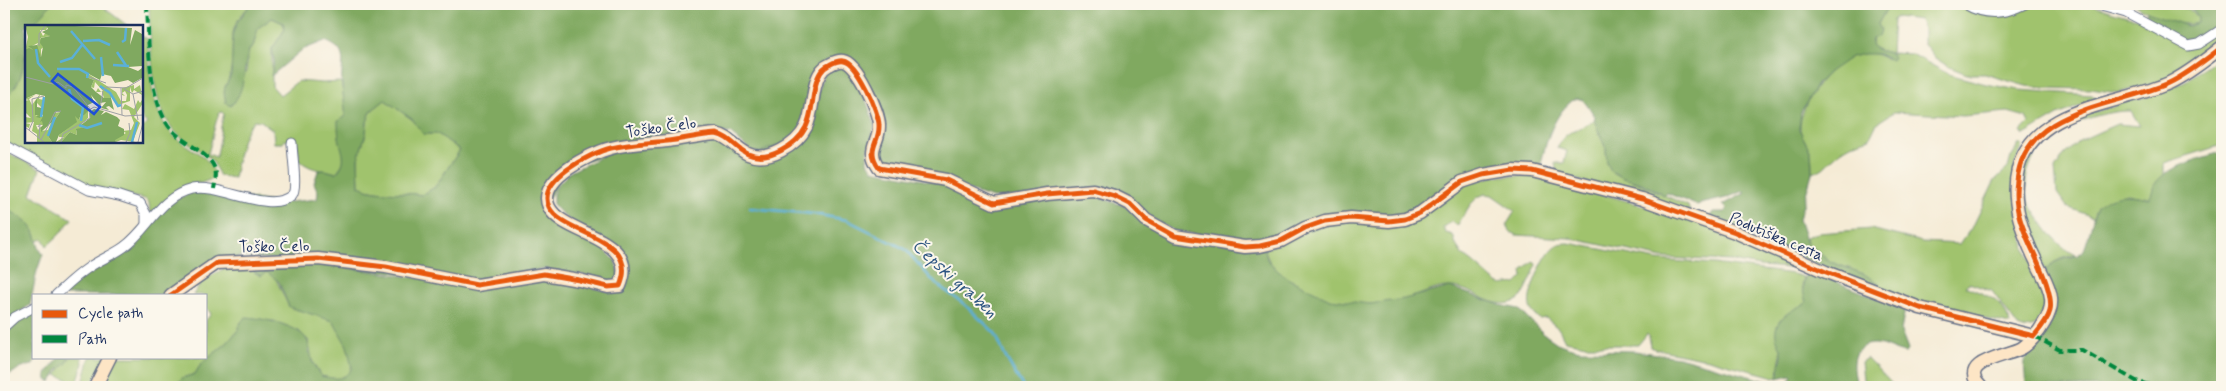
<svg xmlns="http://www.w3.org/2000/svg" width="2226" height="391" viewBox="0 0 2226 391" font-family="Mynerve,sans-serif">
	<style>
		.green { fill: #a0c36d; stroke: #5e7966; fill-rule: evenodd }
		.forest { fill: #80a960; stroke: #4e6c5f; fill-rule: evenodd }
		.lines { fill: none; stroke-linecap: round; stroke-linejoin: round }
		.stream { stroke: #5bb0d8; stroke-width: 2.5 }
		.street-casing { stroke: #677188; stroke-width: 11 }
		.secondary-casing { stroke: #677188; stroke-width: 15 }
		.street { stroke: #fff; stroke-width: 9 }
		.secondary { stroke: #fde5c5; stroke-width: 12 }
		.quiet { stroke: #00873e; stroke-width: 4; stroke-dasharray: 8 4; stroke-linecap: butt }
		.cycleway-casing { stroke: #fbf7ec; stroke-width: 8 }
		.cycleway { stroke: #e8590c; stroke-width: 5 }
		.labels { text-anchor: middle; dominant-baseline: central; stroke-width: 4; stroke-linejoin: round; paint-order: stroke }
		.street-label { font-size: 16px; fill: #1b2f5e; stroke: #fbf7ec }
		.water-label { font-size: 18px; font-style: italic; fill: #2e5683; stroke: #fbf7ec }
		.inset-river { fill: none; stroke: #5bb0d8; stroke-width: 2.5 }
		.inset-road { fill: none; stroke: #9ea0a5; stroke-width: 1 }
		.view { fill: #1d4ed8; fill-opacity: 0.15; stroke: #1d4ed8; stroke-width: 2.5 }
		.inset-edge { fill: none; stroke: #1b2f5e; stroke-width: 2.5 }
	</style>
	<rect width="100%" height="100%" fill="#fbf7ec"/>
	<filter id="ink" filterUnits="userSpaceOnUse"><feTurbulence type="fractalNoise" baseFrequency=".02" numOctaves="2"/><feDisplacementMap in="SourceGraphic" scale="10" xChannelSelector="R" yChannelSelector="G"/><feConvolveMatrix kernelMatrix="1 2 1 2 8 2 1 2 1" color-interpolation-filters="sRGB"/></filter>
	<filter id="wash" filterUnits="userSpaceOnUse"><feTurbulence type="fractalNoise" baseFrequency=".0096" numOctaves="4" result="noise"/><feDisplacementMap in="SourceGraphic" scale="20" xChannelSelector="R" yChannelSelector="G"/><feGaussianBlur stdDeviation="1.12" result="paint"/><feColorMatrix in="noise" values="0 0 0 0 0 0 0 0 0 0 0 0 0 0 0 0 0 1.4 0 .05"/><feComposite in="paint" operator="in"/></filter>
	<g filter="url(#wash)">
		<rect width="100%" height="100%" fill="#f5ebd5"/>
		<g class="green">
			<polygon points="50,4 99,4 128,26 31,26 44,13"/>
			<path d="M149,4H251C244,12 234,22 233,34C231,53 235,70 225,87L234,103L246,71L249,50L253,47L258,28L272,18L283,23L285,29L272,49V86L280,95L298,81L322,83L341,82L346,107L343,148L345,155L344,162L336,173C319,168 315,172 300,161L297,143L285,140L283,143H274L273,130L261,121L254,120C240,135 238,159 234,178L220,176C216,170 215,162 208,157C197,147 181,140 172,128C149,99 151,40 149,4ZM222,112L224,114C219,128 221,143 216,157L208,154C212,140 214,126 219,113Z"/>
			<path d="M1889,4L1922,5L1923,4H1963L1980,14L2029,4H2086L2127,16L2222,32V42L2203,57L2162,81L2118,93L2091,89L2043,88L2026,86L1985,74H1967L1949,67L1935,58L1923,42V29L1920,20L1896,17L1893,19L1891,53L1912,54L1948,74L1986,84L2019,90L2092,95L2097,99L2058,115L2024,135L2021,131L2029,123L2026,117L2008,112L1963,116L1894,112L1877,123L1870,138C1856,142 1844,147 1834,157C1824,166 1827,168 1812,173C1812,167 1812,160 1811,154C1809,145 1799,135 1800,126C1802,93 1850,35 1886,59L1890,53C1883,51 1874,51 1871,44L1878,24Z"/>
			<polygon points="1969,4 2021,4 1994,11"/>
			<path d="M2137,4C2161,4 2182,0 2199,18L2198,23C2182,28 2150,16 2136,5Z"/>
			<path d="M141,36L148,39C150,71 150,113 175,137C188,149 209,154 214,173L212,179L191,187L150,214L149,203L145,199L85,187L4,141V97C18,89 21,70 26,55V141H141V130L147,123L141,118Z"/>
			<path d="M2222,55V145L2164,163V176L2155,184L2153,194L2149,198L2127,194L2097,206L2093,217L2067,207L2057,193L2055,169L2064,155L2079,141L2117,124L2140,126L2131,111C2090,110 2017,141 2027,194C2028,204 2036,213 2041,221C2051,236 2060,247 2076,255C2063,258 2053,260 2045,271L2038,257L2020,199L2024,167L2032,151L2046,135L2075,119L2125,102L2159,94L2187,80Z"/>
			<path d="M385,100L413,120L423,134H438L460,150L435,187L422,195C402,191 377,195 359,186L358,159L366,133L367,122L371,111Z"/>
			<path d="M1594,120L1606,149L1607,163L1636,182L1688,206L1690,212L1557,174L1555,163H1564L1567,151L1557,148C1566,128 1580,131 1594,120Z"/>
			<path d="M2020,143L2023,145L2014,166L2025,249L2046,298L2044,308L2035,326L2023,329L2018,327L1992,291L1969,283L1965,286C1986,296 2002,297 2010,324L1938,309L1877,289L1864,274L1831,262L1807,243L1806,237L1818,233L1871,229L1922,242L1960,244L1974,224L1995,180L2008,168L2011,157Z"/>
			<path d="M4,151L40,169L31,194L72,219L58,236L47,246L43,239L37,241C33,222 19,216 4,208Z"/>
			<path d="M1495,176H1537L1688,218L1804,269L1759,266L1732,261L1663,258L1569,238L1516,235L1510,232L1507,224L1515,211L1492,195L1485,194L1478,197L1470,205L1457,226L1452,221L1443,228L1446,233L1453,235L1456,245L1463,256C1469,257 1489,277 1497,283C1503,287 1509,282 1516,284L1523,277L1522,271L1533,261L1536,264C1535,271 1524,297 1518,300C1494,313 1474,287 1450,287C1438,286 1418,296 1406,299C1383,304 1354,307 1331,300C1323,297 1309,289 1300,285C1284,278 1268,267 1265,249L1311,229Z"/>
			<path d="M1569,243L1657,260L1715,264L1793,274L1804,277L1802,286L1807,304L1801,305L1779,343C1783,352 1781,355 1779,364C1778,369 1779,373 1778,378L1708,359L1656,349L1650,347L1649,336L1647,334L1638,345H1587L1565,341L1559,329L1546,318L1539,319C1536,316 1531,311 1530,307C1526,294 1545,253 1554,247C1559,243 1564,243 1569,243Z"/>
			<path d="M251,263L275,277L289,307C302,313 323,312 334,322C345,333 366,380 336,379C332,379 326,377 321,376L313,364L308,340L299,331L274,321H259L254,318L241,322L238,330L227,343L201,364L195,374L182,378L173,387H98L114,357H206V320L211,314L206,307V295H193L202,281L223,269L226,264Z"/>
			<polygon points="70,357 82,357 83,363 76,387 70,387 69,380 56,375"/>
			<polygon points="90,357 106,357 90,387 82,387"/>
			<polygon points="1867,358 1893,385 1898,387 1864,387 1861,362"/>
		</g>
		<g class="forest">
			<path d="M4,4H50L44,13L31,26H26C26,50 27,83 4,97Z"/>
			<path d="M251,4H1783L1789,7L1798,4H1889L1878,24L1881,30L1879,36L1872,39L1871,44C1874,51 1883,51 1890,53L1893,57L1891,60L1878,54H1864L1851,57L1829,72L1817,84L1801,112L1799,129L1811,153L1812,173L1799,219L1807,243L1831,262L1864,274L1879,283L1877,289L1709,218L1713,212H1725L1727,209L1723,205L1745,193L1744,191L1726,198L1696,205L1667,193L1664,196L1658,191L1641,183L1623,178L1611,171L1607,163L1606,149L1594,120L1595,116L1583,100L1576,98C1553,113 1546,142 1540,168L1501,167L1419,210L1401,216H1363L1257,243L1174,231L1150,217L1116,191L993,198L880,163L877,156L884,126L859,68L825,61L801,130L780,148L762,153L751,151L730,133C670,131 623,149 566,167L543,208L600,245L615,260L620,279L613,284L584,275L546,269L473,281L241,256L164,295H59L91,267L111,258L166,204L192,192H210L280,203L317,199L318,192L314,183L318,171L325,170L336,173C349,160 341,152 339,137C338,132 338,126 338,121L345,116C346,105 342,95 342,84C340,64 351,51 325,41L302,50L271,76L274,61L272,49L285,29L283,23L272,18L258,28L253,47L249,50C243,67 246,94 230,106L226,103L224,93L225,87L231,75L233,33L237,22ZM385,100L413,120L423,134H438L460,150L435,187L422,195C402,191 377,195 359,186L358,159L366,133L367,122L371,111Z"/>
			<polygon points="2181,4 2222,4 2222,27 2198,42 2187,43 2143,18 2147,12 2188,26 2198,23 2199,18 2193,10"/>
			<path d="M844,64L860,84L875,125L868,152L867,161L873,170L943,184L987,205L1088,194L1125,206L1159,233L1265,249L1267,259L1278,271L1289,279L1330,299L1370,304L1404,299L1450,287L1500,305L1519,309L1544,334L1557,343L1568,347L1580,350L1635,351L1679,357L1785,386L1792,376L1790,375L1778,378C1780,373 1779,370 1779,366C1780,362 1782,359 1782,355C1782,347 1777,343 1776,336C1773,318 1794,309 1806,303C1803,292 1800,281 1809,272L1814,273L1905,309L1901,331L1908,349L1906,353C1895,352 1885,344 1875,344C1849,343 1852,371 1858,387H173L182,378L195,374L201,364L227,343L238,330L241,322L246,317C261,318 299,325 307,340C309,343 309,348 309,351C311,361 315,368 321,376C335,379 344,381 352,368L347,346L333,321L289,307L279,282L267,272L261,276L254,272L251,263L319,264L426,279L552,278L615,293L625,288L623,255L565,217L553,204V194L558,184L570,172L611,152L707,139L726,140L745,158L808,134L823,76L832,66Z"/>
			<path d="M2222,152V387H2026L2024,363L2027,356L2047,332L2054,316L2045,271C2058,254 2072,262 2083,251C2087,247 2093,215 2097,206C2114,192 2128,194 2149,198C2153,193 2152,189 2155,184C2165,167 2204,157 2222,152Z"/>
			<path d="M4,208C17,215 31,220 36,236C38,243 38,248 43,254L37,271L30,305L4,323Z"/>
			<path d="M34,310L35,361L33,365C29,366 23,366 20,368C13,372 12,376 4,373V334L6,327Z"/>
			<polygon points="60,357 70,357 67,363 57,371 51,382 47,380 46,374"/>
		</g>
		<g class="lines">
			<polyline class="stream" points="750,208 814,214 847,220 905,249 935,283 964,304 995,333 1005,356 1023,387"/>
		</g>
	</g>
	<g filter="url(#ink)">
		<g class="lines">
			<defs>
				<g id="street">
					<path d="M1965,4C1984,16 2005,14 2025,4"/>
					<polyline points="2094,4 2126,13 2188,46 2199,44 2222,29"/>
					<polyline points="4,145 89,190 119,196 140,203 146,214 146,224"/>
					<path d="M56,295C66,286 76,276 88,268C99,260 113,255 124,247C149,229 159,197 192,189C221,183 269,215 292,195C298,189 292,154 292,143"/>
					<polyline points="4,327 15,317 34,307"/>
				</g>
				<g id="secondary">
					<path d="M171,295L217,263L318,259L386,267L477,285L544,274L579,280L608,287L620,286C641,236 563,236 549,207C536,180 591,153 611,148C630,143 649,143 668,141C684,139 700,135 716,134C731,137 735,148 748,154C768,163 797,145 806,127C812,115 812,100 815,87C817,78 820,69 829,65C833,63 838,60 843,61C857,63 879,112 879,125C880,144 865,148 879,168L946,180L994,203L1047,194L1093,190L1114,196L1130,204L1146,220L1175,236L1245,247L1260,246L1281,241L1305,228L1325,221L1351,218L1389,221L1405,219L1420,213L1462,182L1483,175L1513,170L1532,171L1642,199L1687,215L1735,232L1826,272L1920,308L2034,336"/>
					<polyline points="95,387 110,357"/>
					<path d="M1981,387C1955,361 2009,356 2022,348C2030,343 2039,332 2044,323C2049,315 2052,307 2051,298C2050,286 2042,274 2037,263C2023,235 2010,201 2018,169C2034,106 2120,105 2169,83C2188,74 2205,60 2222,47"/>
				</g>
			</defs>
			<use href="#street" class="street-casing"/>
			<use href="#secondary" class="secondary-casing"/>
			<use href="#street" class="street"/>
			<use href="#secondary" class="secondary"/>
			<g class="quiet">
				<path d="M147,4C149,42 147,87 166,122C176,141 209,151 215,169C217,175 215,183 214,189"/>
				<polyline points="2034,336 2060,350 2082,350 2136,381 2155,387"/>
			</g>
			<defs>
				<path id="cycleway" d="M171,295L217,263L318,259L386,267L477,285L544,274L579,280L608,287L620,286C641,236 563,236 549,207C536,180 591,153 611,148C630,143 649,143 668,141C684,139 700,135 716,134C731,137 735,148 748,154C768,163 797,145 806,127C812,115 812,100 815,87C817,78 820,69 829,65C833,63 838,60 843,61C857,63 879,112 879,125C880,144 865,148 879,168L946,180L994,203L1047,194L1093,190L1114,196L1130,204L1146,220L1175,236L1245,247L1260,246L1281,241L1305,228L1325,221L1351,218L1389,221L1405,219L1420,213L1462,182L1483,175L1513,170L1532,171L1642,199L1687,215L1735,232L1826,272L1920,308L2034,336C2040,329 2048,320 2050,311C2055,288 2027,244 2020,219C2016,206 2015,193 2017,181C2024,107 2116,107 2169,83C2188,74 2205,60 2222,47"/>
			</defs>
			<use href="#cycleway" class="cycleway-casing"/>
			<use href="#cycleway" class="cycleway"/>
		</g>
	</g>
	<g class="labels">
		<g class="street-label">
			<text transform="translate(661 128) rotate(-8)">Toško Čelo</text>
			<text transform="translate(1776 237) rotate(23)">Podutiška cesta</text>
			<text transform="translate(274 247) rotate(-1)">Toško Čelo</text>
		</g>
		<g class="water-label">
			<text transform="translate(954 279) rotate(42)">Čepski graben</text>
		</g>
	</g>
	<g transform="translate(25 25)">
		<rect width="118" height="118" fill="#f5ebd5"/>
		<path d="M0,0L23,1L21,5H15L18,11L22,6L25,11L15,13L19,22L16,24V32L11,23L13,18L5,22L8,25L0,26L3,12ZM62,48L91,67L96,76H101L102,70L100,66L97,68L100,71L97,70V63L109,60V64L115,60L117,70L109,65L107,68L105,62V76L93,80L86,71V75L79,73L77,67H71L73,63L76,67L78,66L70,57L69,63L66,62L69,55L61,52ZM15,69L14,74L19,75L17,83L12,78L10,83L11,91L14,87L15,92L18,91V100H11L13,105L16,102V106L23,105L30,88L35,87L25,102L23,111L27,117H12V109L7,106L9,97L0,98L5,99L4,103L0,101V92L6,93L0,87V76L4,75L0,74L10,70L4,74L7,80ZM113,75L115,78L117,75L118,78L109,92L115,98L108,116L110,117L96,115L91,117L89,114L101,108L97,106L106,105L109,98L104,85L97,84L100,79L109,84ZM63,83V93L56,100L60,102L51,105L52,110L45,107L36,117H31L39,112H34V110L51,97L49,88L54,95L56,89L53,87L58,91Z" fill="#a0c36d"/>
		<path d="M21,0L107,3L105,20L110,5L117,9V41L103,42L113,46L117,43V53L108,58L103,55L90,58L86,51L77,49L75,55L62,48L61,52L69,55L66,62L71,67L79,73H86L89,85L84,81L81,82L84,85L76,83L81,77L75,78L76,82L66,70L69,77L63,80V86L57,92L56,88L54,95L50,91L52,97L34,110L31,117H27L23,111L25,102L35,87H31L27,97L16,107V103L13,105L18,100L17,96L15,97L18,91L17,89L15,93L11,92L14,90H10V77L12,74V82L17,83L20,71L11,69L0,74V25L4,23L8,25L3,21L12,20L16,32L18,22L15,18L16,9V13L25,11L17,7L23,4ZM69,84L79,86L76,90L81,87L92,92L95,95L93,101L99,104V110L90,115L91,117H36L45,107L52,110L51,104L60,102L56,100L65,93V87Z" fill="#80a960"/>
		<path class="inset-river" d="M46,6L70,34M58,16L74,15L85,20M97,17L100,15L101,3M11,24L13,38L25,52M92,27L102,42M76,32L78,51M35,37L47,33L57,20M88,40L104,41M32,44H54L63,49L62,53M75,61L85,68L93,81L96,80M44,64L47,74L58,82L56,96M16,92L19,72M54,100L62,103L77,98M23,111L30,92M107,117L112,97"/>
		<path class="inset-road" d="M14,21V9L21,0M0,52L28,59L33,57L41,63V60L48,62L66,85M64,52L81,58M96,63L97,90M99,64L108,69L118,66M78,65L82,62L101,63L118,53M108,69L113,95M75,83L78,66M0,102L19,117M13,102L15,99L14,113M4,105L8,96L7,74L19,71M16,115L30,87L36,86M36,117L38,109L65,93L64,85L69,82L100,91L118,90M101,117L105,108L104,98M113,117L118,98"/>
		<path class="view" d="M33,49L75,82L69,89L27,56Z"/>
		<rect width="118" height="118" class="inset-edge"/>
	</g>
	<rect width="2226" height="391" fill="none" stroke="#fbf7ec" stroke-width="20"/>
	<rect x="32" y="294" width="175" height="65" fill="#fbf7ec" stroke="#a1a7b3"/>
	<rect x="42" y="310" width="25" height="8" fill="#e8590c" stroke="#a1a7b3"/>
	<text x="78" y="318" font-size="15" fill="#1b2f5e">Cycle path</text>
	<rect x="42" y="335" width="25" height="8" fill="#00873e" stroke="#a1a7b3"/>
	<text x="78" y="344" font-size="15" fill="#1b2f5e">Path</text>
</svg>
